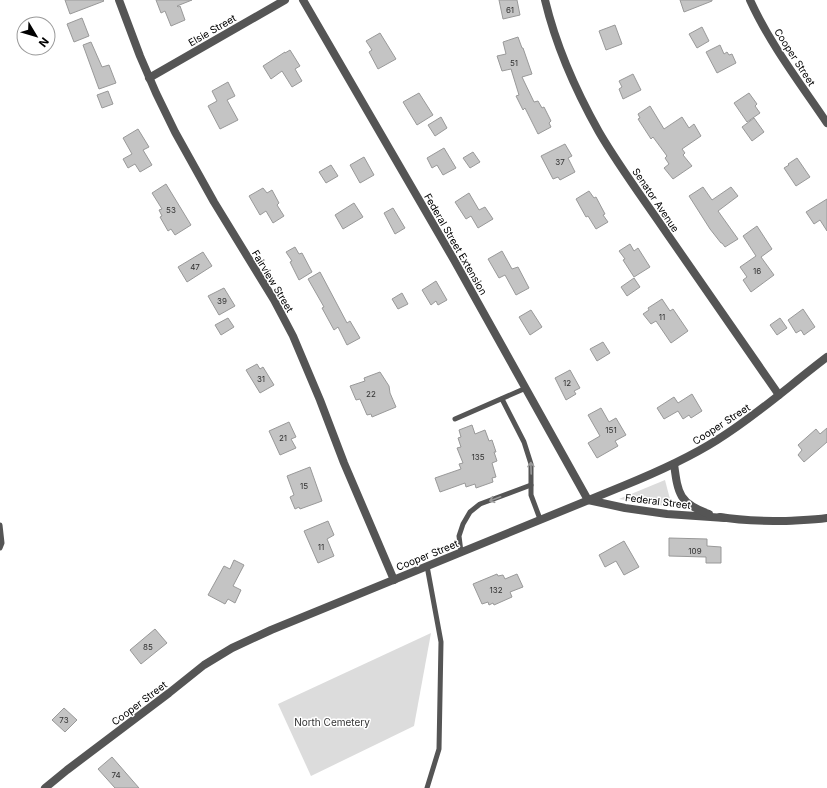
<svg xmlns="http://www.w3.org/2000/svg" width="827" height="788" viewBox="0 0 827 788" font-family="Inter,sans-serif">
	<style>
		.green { fill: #dcdcdc }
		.building { fill: #c4c4c4; stroke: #999 }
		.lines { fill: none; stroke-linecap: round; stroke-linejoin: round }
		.service { stroke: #555; stroke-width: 5 }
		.minor { stroke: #555; stroke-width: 8 }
		.tertiary { stroke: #555; stroke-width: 8 }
		.oneway { stroke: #999 }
		.labels { text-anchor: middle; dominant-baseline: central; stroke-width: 3; stroke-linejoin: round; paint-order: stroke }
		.number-label { font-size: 8px; fill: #313131 }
		.street-label { font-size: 10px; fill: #000; stroke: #fff }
		.park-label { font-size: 10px; fill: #333; stroke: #fff }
	</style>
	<rect width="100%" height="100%" fill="#fff"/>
	<g class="green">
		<polygon points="665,480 672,507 619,499"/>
		<polygon points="431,633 414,726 311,776 278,704"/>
	</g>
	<g class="building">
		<polygon points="65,0 103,0 104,1 70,14"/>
		<polygon points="156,0 192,0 177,6 178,7 180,6 185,20 171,26 165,11 161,13"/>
		<polygon points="499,0 517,0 520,15 503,19"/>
		<polygon points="680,0 712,0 712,1 684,12"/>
		<polygon points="82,18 89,36 74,42 67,24"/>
		<polygon points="615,25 622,44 606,50 599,31"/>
		<polygon points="702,27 709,41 697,48 689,34"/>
		<polygon points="380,33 396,59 378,69 369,52 372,50 366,41"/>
		<polygon points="518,37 522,48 523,48 532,74 522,77 534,102 538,101 542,108 544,107 551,121 549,123 551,127 538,134 525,108 523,110 516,96 519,95 511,69 502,71 497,56 506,54 503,42"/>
		<polygon points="91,42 102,67 109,65 116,83 99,89 83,45"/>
		<polygon points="720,45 724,54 727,52 729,55 732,54 736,63 717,73 706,52"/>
		<polygon points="290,50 300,66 295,69 302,81 292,87 282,71 271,79 263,66 285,52 285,53"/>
		<polygon points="633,74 641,90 623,99 619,89 622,87 619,81"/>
		<polygon points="228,82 235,96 227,100 238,120 220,129 208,106 217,101 212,91"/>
		<polygon points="108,91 113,104 102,108 97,95"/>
		<polygon points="419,93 433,115 417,125 403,102"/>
		<polygon points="749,93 757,104 755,106 760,113 747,122 734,103"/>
		<polygon points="650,106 664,129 682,117 689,128 694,124 701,136 682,149 685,153 683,155 692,166 673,179 664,168 669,164 665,158 667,156 653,137 651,139 638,119 640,118 638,114"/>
		<polygon points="441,117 447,128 435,136 428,125"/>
		<polygon points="754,118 764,132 752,141 742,127"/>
		<polygon points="138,129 149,147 143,150 152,165 140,172 135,164 128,168 123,159 132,154 123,138"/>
		<polygon points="565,144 572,156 568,158 575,172 560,180 558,177 553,179 541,156"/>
		<polygon points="444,148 456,168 443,175 437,165 432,168 427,158"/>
		<polygon points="473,152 480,162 470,168 463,158"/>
		<polygon points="364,157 374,175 360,183 350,165"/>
		<polygon points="797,158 810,177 796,186 784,168 789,165 788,164"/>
		<polygon points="331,165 338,176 326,183 319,172"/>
		<polygon points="166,184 191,225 175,235 171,229 168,231 160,217 162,216 159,210 162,209 152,193"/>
		<polygon points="703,187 712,200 731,187 738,196 718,211 738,239 725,247 722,243 721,243 710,229 689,196"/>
		<polygon points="263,188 267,193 272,190 279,203 277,205 284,216 273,223 266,211 260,215 249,196"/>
		<polygon points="589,191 594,198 596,197 605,214 603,215 608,222 596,229 588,216 586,217 576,199"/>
		<polygon points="469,193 479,210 485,207 493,219 478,228 471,216 466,219 455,202"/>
		<polygon points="827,199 827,231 820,220 814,224 806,212"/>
		<polygon points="354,203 363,217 343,229 335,215"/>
		<polygon points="393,208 405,228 395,234 384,213"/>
		<polygon points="757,226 772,249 761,257 774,275 751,292 743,280 747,277 740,267 756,256 743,236"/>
		<polygon points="630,244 634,251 638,248 650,267 634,277 623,260 625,259 619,251"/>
		<polygon points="295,247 299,254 302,253 312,272 299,280 290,262 292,261 286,252"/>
		<polygon points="502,251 512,269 518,267 529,288 516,295 505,275 499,278 488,259"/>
		<polygon points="203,252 212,266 187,282 178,267"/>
		<polygon points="320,272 347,323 350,321 360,338 347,345 338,327 334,330 322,308 324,307 308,279"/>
		<polygon points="634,278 640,287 627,296 621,287"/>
		<polygon points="436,281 447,300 438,305 436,301 431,305 422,290"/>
		<polygon points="224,288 235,306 219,315 208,296"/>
		<polygon points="402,293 408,304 398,309 392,299"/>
		<polygon points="662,299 670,311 673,309 688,331 671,343 656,321 651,324 643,314 649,310 648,308"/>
		<polygon points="803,309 815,327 804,335 801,330 796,333 788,320"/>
		<polygon points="531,310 542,327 530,335 519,317"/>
		<polygon points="228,318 234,327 221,335 215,325"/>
		<polygon points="780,318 787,328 777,335 770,325"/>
		<polygon points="603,342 610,353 597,361 590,349"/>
		<polygon points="257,364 260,369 263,367 274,385 260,393 246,370"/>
		<polygon points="570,370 580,388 574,391 576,394 566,400 555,378"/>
		<polygon points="380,372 389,386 390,393 396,407 372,417 371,414 367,415 360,399 356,400 350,386 365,381 364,378"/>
		<polygon points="692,394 702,411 691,418 689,415 683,419 678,411 664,419 657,408 674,397 678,403"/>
		<polygon points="601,408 609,422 616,418 626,435 615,441 618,446 597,458 588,443 600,436 588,415"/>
		<polygon points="289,422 296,437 291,439 296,448 280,455 269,431"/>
		<polygon points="472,425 475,434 485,430 489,441 492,440 496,452 494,452 497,461 492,463 496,477 492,478 493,482 476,488 475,484 466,487 465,483 440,492 435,478 461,469 459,464 463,463 457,448 461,447 458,438 461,437 459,430"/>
		<polygon points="827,428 827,442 804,462 798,455 802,450 798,445 816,429 820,434"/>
		<polygon points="310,467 322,501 300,509 299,507 295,509 290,497 294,495 287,476"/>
		<polygon points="328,521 334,535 327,539 334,556 318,563 304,531"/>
		<polygon points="669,538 707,539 707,546 721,547 721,563 706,563 706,557 669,556"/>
		<polygon points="624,541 639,567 624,575 616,561 605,567 599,555"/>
		<polygon points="234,560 244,565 233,586 241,590 235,603 228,599 225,604 208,595 224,566 230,569"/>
		<polygon points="497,574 498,576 503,575 505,579 517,574 523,587 510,592 512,597 494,605 493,603 489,605 488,602 482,604 473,584"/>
		<polygon points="155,629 167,643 141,664 130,650"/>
		<polygon points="64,708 77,720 65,732 52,720"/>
		<polygon points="112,757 139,788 115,788 98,769"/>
	</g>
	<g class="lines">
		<g class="service">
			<polyline points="502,399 524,442 531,464 531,495 540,519"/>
			<polyline points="455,419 526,388"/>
			<polyline points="0,525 2,543 0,548"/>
			<polyline points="461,552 459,536 463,524 470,512 480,504 531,485"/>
			<polyline points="427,788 439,749 441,642 427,566"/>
		</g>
		<g class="minor">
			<polyline points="119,0 140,56 156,93 175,132 214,202 274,300 293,336 320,400 344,463 394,580"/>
			<polyline points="303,0 454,260 588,500 625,508 667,514 725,518"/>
			<path d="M545,0C556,46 576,91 599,132C620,168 645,201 668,235C705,289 742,342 779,395"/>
			<polyline points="149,78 285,0"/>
			<path d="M674,464C678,494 679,503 709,514"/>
			<path d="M720,517C742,521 764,521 786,521C800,520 813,520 827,518"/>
		</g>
		<g class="tertiary">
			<path d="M750,0C770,44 800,83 827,123"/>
			<path d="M45,788L67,770L169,693L204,665L232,648L271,630L623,486C655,473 687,459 717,440C756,416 790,385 827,357"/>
		</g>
	</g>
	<defs><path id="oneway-shaft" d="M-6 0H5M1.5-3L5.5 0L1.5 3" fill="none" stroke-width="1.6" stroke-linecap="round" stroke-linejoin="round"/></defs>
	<g class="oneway">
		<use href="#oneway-shaft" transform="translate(531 468) rotate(-92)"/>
		<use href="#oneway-shaft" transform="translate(495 499) rotate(159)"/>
	</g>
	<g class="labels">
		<g class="number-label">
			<text x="510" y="10">61</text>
			<text x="514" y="63">51</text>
			<text x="560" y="162">37</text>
			<text x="171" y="210">53</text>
			<text x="195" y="267">47</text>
			<text x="757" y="271">16</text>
			<text x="222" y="301">39</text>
			<text x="662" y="317">11</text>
			<text x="261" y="379">31</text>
			<text x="567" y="383">12</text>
			<text x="371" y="394">22</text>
			<text x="611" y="430">151</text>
			<text x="283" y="438">21</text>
			<text x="478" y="457">135</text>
			<text x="304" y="486">15</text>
			<text x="321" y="547">11</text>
			<text x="695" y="551">109</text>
			<text x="496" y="590">132</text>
			<text x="148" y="647">85</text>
			<text x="64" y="720">73</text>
			<text x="116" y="775">74</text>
		</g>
		<g class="street-label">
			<text transform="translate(212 30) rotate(-30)">Elsie Street</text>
			<text transform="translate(795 57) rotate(57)">Cooper Street</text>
			<text transform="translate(656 200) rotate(56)">Senator Avenue</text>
			<text transform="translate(456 244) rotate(60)">Federal Street Extension</text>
			<text transform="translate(273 281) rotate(59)">Fairview Street</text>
			<text transform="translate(721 424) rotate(-33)">Cooper Street</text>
			<text transform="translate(658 501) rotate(7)">Federal Street</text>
			<text transform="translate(427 555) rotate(-22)">Cooper Street</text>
			<text transform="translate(139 703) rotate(-37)">Cooper Street</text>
		</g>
		<g class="park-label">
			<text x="332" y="722">North Cemetery</text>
		</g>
	</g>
	<g transform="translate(36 36) rotate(128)"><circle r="19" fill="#ffffff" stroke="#999999"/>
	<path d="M0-3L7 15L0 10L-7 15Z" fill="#000000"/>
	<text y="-6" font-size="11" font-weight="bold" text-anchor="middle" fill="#000000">N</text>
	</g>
</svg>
